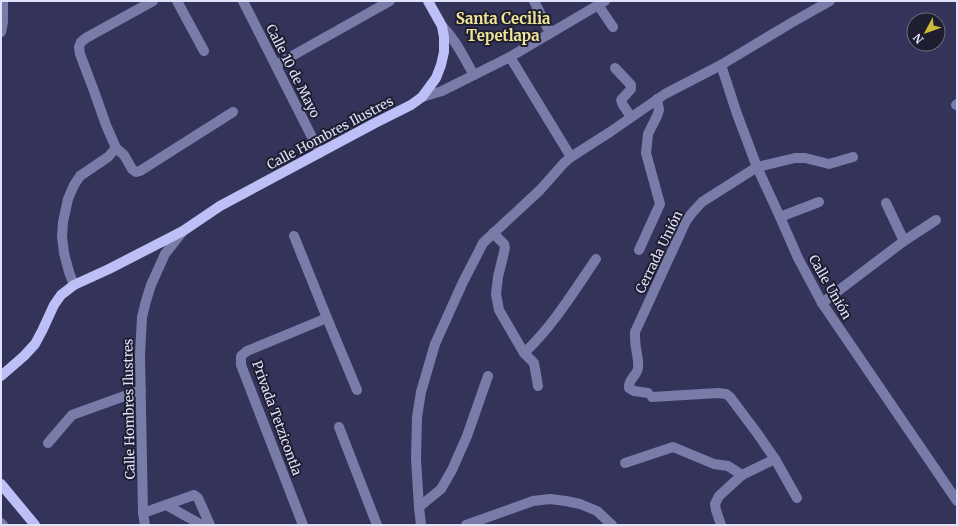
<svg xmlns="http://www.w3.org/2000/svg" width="958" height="526" viewBox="0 0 958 526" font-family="Merriweather,serif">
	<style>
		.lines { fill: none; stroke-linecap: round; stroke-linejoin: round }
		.minor { stroke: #797ba8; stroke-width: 10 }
		.major { stroke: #bdc0f7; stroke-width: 10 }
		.labels { text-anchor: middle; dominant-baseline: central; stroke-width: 4; stroke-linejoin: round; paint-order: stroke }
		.street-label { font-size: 13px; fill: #dfe2fa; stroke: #1e1e30 }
		.quarter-label { font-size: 15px; font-weight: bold; fill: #f1e697; stroke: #1e1e30 }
	</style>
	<rect width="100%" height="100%" fill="#34345b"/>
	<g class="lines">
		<g class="minor">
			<polyline points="177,1 204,51"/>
			<polyline points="243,1 320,153"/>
			<polyline points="534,1 550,33"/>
			<polyline points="598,5 613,27"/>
			<path d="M442,26C456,40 464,58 474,75"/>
			<polyline points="1,32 3,22 3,1"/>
			<polyline points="510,57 571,157"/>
			<polyline points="276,65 390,1"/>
			<polyline points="721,65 737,114 757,167 780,217 798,258 822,303 957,501"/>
			<polyline points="615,68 631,85 631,89 621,100 623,105 631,117"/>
			<polyline points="422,97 442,91 510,57 605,1"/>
			<polyline points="956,105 957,104"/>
			<polyline points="116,148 124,155 132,169 136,172 140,171 233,112"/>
			<polyline points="886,203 904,241"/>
			<polyline points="780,217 819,202"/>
			<polyline points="493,233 504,244 505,248 498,277 496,294 499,310 524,353 534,363 538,386"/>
			<polyline points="294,236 327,318 357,390"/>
			<polyline points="639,250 660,204 646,153 648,134 657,116 659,110 657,99"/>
			<polyline points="74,285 69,272 64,253 62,237 63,222 68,199 74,185 80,176 108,157 116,148 106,125 94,91 80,54 79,47 81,42 86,38 153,1"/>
			<polyline points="822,303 904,241 936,220"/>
			<path d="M524,353C553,326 574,291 596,259"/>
			<path d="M648,393L634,391L629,388C628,379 637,376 638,368C639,362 637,355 636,348C635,343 635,337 635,332L686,221L692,213L702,202L757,167L795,158H805L829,164L853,157"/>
			<polyline points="652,397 718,393 726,394 730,397 757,433 775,459 797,498"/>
			<polyline points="339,427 377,525"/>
			<polyline points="48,443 72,415 141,390"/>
			<polyline points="625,463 673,447 714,464 728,466 742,475"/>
			<polyline points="166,505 202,525"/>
			<polyline points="419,507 441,489 452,470 467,436 488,376"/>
			<polyline points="143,513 194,495 198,498 210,525"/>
			<polyline points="1,523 3,525"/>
			<polyline points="145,525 143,513 140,355 142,317 146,301 151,285 165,254 183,231"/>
			<polyline points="303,525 241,365 241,356 247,351 327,318"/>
			<polyline points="421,525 419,507 416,459 417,417 421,392 435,344 463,282 478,253 483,243 540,190 564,163 571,157 610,132 665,94 721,65 791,23 830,1"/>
			<polyline points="466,525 533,501 550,499 566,501 580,504 597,511 612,525"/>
			<polyline points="721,525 716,510 715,504 719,496 742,475 775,459"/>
		</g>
		<g class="major">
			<polyline points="1,376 24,356 35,344 42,331 54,305 61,295 74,285 109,269 183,231 220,206 375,123 411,105 422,97 436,78 441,65 444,52 444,37 442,26 428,1"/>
			<polyline points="1,484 35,525"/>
		</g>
	</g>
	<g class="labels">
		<g class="street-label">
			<text transform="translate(293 71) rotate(63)">Calle 10 de Mayo</text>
			<text transform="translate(330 133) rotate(-28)">Calle Hombres Ilustres</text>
			<text transform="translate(659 252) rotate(-64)">Cerrada Unión</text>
			<text transform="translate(830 287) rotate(60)">Calle Unión</text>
			<text transform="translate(129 409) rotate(-91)">Calle Hombres Ilustres</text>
			<text transform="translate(277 418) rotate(70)">Privada Tetzicontla</text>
		</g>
		<g class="quarter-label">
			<text x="503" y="18">Santa Cecilia<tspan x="503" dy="17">Tepetlapa</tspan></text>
		</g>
	</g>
	<rect width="958" height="526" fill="none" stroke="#dfe2fa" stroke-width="4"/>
	<g transform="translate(926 32) rotate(229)"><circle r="19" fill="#1e1e30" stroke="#6b6c81"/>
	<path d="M0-3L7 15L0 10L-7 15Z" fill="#cbba39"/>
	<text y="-6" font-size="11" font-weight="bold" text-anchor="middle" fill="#dfe2fa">N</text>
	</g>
</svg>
